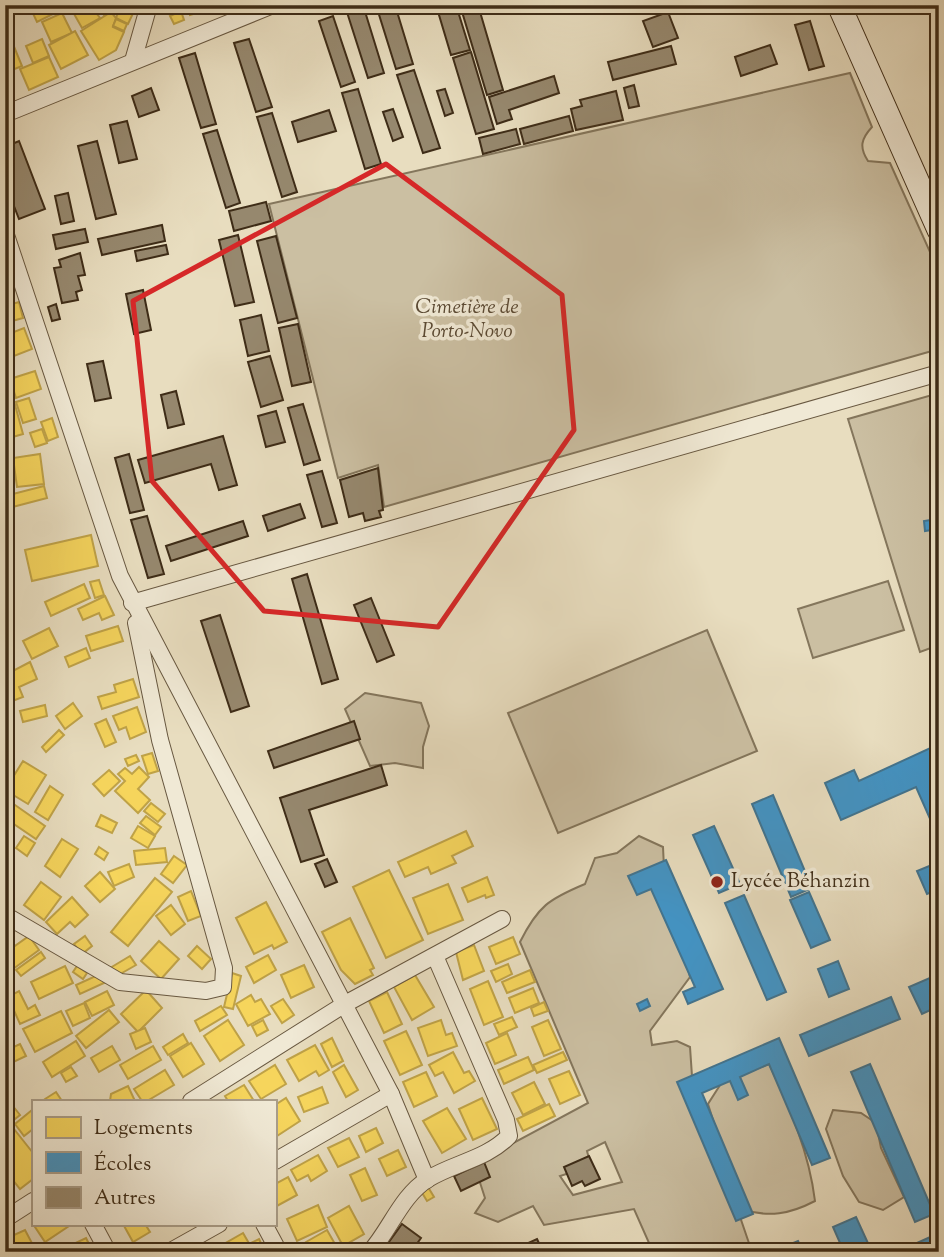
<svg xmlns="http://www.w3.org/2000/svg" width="944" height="1257" viewBox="0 0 944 1257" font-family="'Sorts Mill Goudy',serif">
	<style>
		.green { fill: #cbbfa2; stroke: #84765c; stroke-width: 2; fill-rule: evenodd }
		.homes { fill: #f6d55c; stroke: #bfa247; stroke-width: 2 }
		.schools { fill: #4393c3; stroke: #42748f; stroke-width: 2 }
		.building { fill: #96886e; stroke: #3e2c17; stroke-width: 2 }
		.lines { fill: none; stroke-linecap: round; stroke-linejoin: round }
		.street-casing { stroke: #685841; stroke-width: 18 }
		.secondary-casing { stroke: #3e2c17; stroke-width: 25 }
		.street { stroke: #f0e9d5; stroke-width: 16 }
		.secondary { stroke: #f0e9d5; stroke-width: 23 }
		.marked { fill: none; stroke: #d62828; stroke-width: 5; stroke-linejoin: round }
		.poi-dot { fill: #8f2418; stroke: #f0e9d5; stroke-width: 2.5 }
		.labels { text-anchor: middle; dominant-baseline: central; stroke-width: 7; stroke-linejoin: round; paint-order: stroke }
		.park-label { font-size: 21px; font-style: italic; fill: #5a4933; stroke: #f0e9d5 }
		.poi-label { font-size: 21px; fill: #3e2c17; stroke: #f0e9d5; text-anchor: start }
	</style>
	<rect width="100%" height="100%" fill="#e8ddbf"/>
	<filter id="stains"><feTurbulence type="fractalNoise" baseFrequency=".00286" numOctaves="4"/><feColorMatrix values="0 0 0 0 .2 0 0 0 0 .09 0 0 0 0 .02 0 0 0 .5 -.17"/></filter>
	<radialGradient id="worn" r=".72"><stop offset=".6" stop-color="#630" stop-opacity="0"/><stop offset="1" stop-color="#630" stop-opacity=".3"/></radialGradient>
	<g class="green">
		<path d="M850,73L872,127C861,139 859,147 868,161L890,163L939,272V349L384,507L378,465L338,478L269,204Z"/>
		<polygon points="939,393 939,645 920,652 848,419"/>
		<polygon points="888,581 904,630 813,658 798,609"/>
		<polygon points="707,630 757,751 558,833 508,713"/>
		<polygon points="365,693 421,703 429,726 423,747 423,768 395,763 370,766 345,709"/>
		<path d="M639,836L663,847L664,868L690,977L650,1031L652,1045L677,1041L690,1047L692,1076L752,1252H653L634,1209L544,1225L533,1206L498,1222L475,1213L485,1198L474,1164L588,1103L520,942C538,906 549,899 585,884L595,858L617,853ZM605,1142L622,1182L573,1195L560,1176L591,1166L587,1151Z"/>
		<path d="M769,1064C790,1108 809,1152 815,1201C790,1214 769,1218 741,1209L708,1104L722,1082Z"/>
		<polygon points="833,1110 861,1113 876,1123 881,1148 904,1197 883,1210 859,1202 843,1176 826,1129"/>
	</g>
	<g class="homes">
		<polygon points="29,5 51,5 55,13 37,22"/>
		<polygon points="69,5 90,5 100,18 82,28"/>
		<polygon points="96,5 115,5 104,15"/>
		<polygon points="121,5 137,5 128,24 116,18"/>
		<polygon points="188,5 198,5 200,12 190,15"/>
		<polygon points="181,11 184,20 174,24 170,16"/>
		<polygon points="111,12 116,18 113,27 124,32 116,50 99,60 81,31"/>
		<polygon points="62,13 72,33 51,42 42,22"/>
		<polygon points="116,19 127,24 124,31 113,26"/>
		<polygon points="75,31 88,55 61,69 49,45"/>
		<polygon points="10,37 22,66 5,73 5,38"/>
		<polygon points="42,39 49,56 33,63 26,46"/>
		<polygon points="49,57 58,77 29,90 20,69"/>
		<polygon points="19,302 23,318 5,323 5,306"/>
		<polygon points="24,328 32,349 14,356 6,335"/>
		<polygon points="35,371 41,389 16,398 10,379"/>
		<polygon points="11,390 23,434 6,439 5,392"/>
		<polygon points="29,398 36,419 23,423 16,402"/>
		<polygon points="52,418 58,437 48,441 41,422"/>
		<polygon points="42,429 47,443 35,447 30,433"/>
		<polygon points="40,454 44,484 17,487 13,458"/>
		<polygon points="44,486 47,498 5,509 5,496"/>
		<polygon points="91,535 98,566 32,581 25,550"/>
		<polygon points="99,580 104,595 95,598 90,582"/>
		<polygon points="84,584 90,598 51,616 45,602"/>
		<polygon points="105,596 114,615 102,620 99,613 83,620 78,609"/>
		<polygon points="118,626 123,641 91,651 86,636"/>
		<polygon points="49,628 58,646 32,659 23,641"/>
		<polygon points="86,648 90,658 69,667 65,657"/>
		<polygon points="30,662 37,679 19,687 23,697 7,703 5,675"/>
		<polygon points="133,679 139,697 102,709 98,697 116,692 114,685"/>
		<polygon points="73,703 82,716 65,729 56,716"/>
		<polygon points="45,705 47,716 23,722 20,711"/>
		<polygon points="137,707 146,732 130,739 126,727 119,730 113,716"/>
		<polygon points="106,719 116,742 105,747 95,724"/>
		<polygon points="59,730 64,735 46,752 42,747"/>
		<polygon points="152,753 158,771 148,774 142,756"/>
		<polygon points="136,755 139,761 128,766 125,759"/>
		<polygon points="23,761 46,775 28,804 5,790"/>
		<polygon points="139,767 149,777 138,789 150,800 138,813 115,791 125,781 118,774 125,768 132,774"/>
		<polygon points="109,770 120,781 104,796 93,784"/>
		<polygon points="50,786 63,795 48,820 35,812"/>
		<polygon points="5,798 45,826 36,839 5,818"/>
		<polygon points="151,803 165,814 158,822 144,811"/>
		<polygon points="101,815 117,823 112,833 96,826"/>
		<polygon points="146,816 161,827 155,835 140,823"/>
		<polygon points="138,826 155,836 148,848 131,838"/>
		<polygon points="466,831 473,846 452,856 456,863 431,874 428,867 405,877 398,862"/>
		<polygon points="24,836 35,843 27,856 16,848"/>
		<polygon points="62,839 78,849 60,877 45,866"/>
		<polygon points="99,847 108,853 104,860 95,854"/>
		<polygon points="165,848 167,862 136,865 134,851"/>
		<polygon points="174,856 187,865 173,883 161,874"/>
		<polygon points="129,864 134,877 114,886 108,872"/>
		<polygon points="389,870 423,940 386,958 353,887"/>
		<polygon points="100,872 115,889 100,902 85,886"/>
		<polygon points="487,877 494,895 486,898 485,895 468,902 462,888"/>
		<polygon points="155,878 172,892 128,946 111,932"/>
		<polygon points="41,882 61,897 44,920 24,905"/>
		<polygon points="448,884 463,920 428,934 413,898"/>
		<polygon points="191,891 201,916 188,921 178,897"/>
		<polygon points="72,897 88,915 75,927 70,922 57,934 46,922"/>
		<polygon points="266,902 287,942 274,949 272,945 254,954 236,918"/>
		<polygon points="171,905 185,924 171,935 156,916"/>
		<polygon points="350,918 374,968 370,970 373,975 355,984 341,970 322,932"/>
		<polygon points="5,920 11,929 7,932 13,941 5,946"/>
		<polygon points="29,936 39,950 9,972 5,967 5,953"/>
		<polygon points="85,936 92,946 82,954 74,944"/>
		<polygon points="513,937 520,954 496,964 489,947"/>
		<polygon points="159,941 179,959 161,979 141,961"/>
		<polygon points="474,945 484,971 463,980 456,952"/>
		<polygon points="197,946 211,959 202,969 188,956"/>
		<polygon points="41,952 45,958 21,976 16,970"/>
		<polygon points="268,955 276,970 254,983 246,967"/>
		<polygon points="130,956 136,965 115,977 110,968"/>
		<polygon points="508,964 512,974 496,982 491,971"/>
		<polygon points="304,965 314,987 291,998 281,975"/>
		<polygon points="65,966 73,983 39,999 31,982"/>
		<polygon points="77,966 87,973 83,979 73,972"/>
		<polygon points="530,970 535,982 507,993 502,982"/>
		<polygon points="232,973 241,976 233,1009 224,1007"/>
		<polygon points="100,974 104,983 80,994 76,985"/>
		<polygon points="415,975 434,1007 412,1020 394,987"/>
		<polygon points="488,981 503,1017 484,1025 470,989"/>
		<polygon points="533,988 539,1003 515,1013 509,998"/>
		<polygon points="146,990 162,1008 138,1032 121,1014"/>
		<polygon points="19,991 28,1009 35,1005 40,1015 20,1024 8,997"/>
		<polygon points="107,991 114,1005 92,1016 85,1002"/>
		<polygon points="387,992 402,1024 384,1033 369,1001"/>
		<polygon points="251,995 255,1002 261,999 270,1014 248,1026 236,1004"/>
		<polygon points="283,999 294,1015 282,1023 271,1006"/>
		<polygon points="544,1002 548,1011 534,1016 531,1008"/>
		<polygon points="84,1003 90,1018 73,1026 66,1011"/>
		<polygon points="221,1006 227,1015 200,1031 195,1021"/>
		<polygon points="109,1010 119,1022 86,1048 76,1036"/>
		<polygon points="61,1011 72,1033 35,1052 23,1029"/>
		<polygon points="512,1017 517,1027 499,1035 494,1024"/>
		<polygon points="228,1020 244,1045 220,1061 204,1036"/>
		<polygon points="263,1020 268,1030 257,1036 252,1026"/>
		<polygon points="441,1020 446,1035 452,1033 457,1046 428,1056 418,1028"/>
		<polygon points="548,1020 561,1049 544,1056 532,1027"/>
		<polygon points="145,1028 151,1042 136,1049 130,1034"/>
		<polygon points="406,1031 422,1065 400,1075 384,1041"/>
		<polygon points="507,1033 516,1055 495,1064 486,1043"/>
		<polygon points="183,1034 188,1043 168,1055 163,1047"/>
		<polygon points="332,1038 343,1061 332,1067 321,1044"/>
		<polygon points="76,1041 85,1056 52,1077 43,1062"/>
		<polygon points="191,1043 204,1064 183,1077 170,1056"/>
		<polygon points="20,1044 26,1056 5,1066 5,1051"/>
		<polygon points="315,1045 329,1070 319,1076 316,1071 299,1081 287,1060"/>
		<polygon points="112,1046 120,1060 99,1072 91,1058"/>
		<polygon points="153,1046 161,1060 128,1079 120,1065"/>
		<polygon points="453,1052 464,1073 469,1071 475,1081 454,1093 443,1072 435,1076 429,1065"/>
		<polygon points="563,1052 567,1060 537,1073 533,1065"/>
		<polygon points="528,1057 534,1070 504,1084 498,1070"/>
		<polygon points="275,1065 286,1084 261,1099 249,1081"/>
		<polygon points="344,1065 358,1090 346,1097 333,1072"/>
		<polygon points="71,1067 77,1076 66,1082 61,1073"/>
		<polygon points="165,1070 174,1085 147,1101 142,1101 134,1089"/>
		<polygon points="569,1071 580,1095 560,1104 549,1079"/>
		<polygon points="426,1072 437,1096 414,1107 403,1082"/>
		<polygon points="534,1082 545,1104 523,1115 512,1093"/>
		<polygon points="244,1085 254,1101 228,1101 225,1096"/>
		<polygon points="128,1086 135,1101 110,1101 111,1094"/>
		<polygon points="322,1087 328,1103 304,1112 298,1097"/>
		<polygon points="56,1092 62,1101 46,1101 45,1099"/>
		<polygon points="5,1096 20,1115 5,1127"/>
		<polygon points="286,1098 300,1121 277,1136 275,1105"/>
		<polygon points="482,1098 497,1129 473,1140 459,1109"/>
		<polygon points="549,1104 555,1116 523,1131 517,1119"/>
		<polygon points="447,1108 466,1139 442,1153 423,1121"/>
		<polygon points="32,1110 33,1129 24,1136 15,1124"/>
		<polygon points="376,1128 383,1143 366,1152 359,1136"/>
		<polygon points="14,1129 33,1153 33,1179 20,1189 5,1170 5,1135"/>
		<polygon points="349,1138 359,1157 338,1167 328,1148"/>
		<polygon points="398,1150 406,1167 387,1176 379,1159"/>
		<polygon points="318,1155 327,1171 311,1181 308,1175 297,1181 291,1170"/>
		<polygon points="365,1168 377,1195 362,1201 350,1175"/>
		<polygon points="288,1177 297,1195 275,1207 275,1184"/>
		<polygon points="428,1187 434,1197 427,1201 421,1191"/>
		<polygon points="318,1205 327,1227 297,1241 287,1219"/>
		<polygon points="349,1206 364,1234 343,1246 328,1218"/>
		<polygon points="33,1224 72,1224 45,1242"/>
		<polygon points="123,1224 145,1224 150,1232 133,1242"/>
		<polygon points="25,1230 34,1247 24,1252 11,1252 5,1239"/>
		<polygon points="327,1230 339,1251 312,1252 306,1242"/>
		<polygon points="243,1233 254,1252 228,1252 224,1244"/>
		<polygon points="86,1238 93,1252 69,1252 67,1247"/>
		<polygon points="259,1239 265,1252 256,1252 251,1243"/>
	</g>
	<g class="schools">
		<polygon points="937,519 938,529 925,531 924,521"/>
		<rect x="931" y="577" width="8" height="17"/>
		<polygon points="939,744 939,839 916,787 841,820 825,783 854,770 859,781"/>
		<polygon points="773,795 812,888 791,897 752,804"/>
		<polygon points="714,826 740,884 719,893 693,835"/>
		<polygon points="666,860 723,989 688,1004 683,992 695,987 651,889 637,895 628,876"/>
		<polygon points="939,862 939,889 927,894 917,871"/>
		<polygon points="809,892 830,940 811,948 790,900"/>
		<polygon points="744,895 786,992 767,1000 725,903"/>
		<polygon points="838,961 849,989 829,997 818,969"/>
		<polygon points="939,974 939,1006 922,1014 909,987"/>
		<polygon points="891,997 900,1019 809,1056 800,1035"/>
		<polygon points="647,999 650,1006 640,1011 637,1004"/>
		<polygon points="779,1038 830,1158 812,1165 769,1064 740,1077 748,1095 738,1100 730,1081 702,1093 753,1214 736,1221 677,1082"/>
		<polygon points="870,1064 934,1214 915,1222 851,1072"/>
		<polygon points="856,1217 872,1252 844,1252 833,1227"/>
		<polygon points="939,1233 939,1252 911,1252 908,1247"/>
		<polygon points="798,1241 803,1252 779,1252 778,1249"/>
	</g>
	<g class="building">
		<polygon points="363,5 384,73 368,78 345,6"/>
		<polygon points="376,5 395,5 413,64 396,69"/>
		<polygon points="436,5 456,5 470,50 451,55"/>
		<polygon points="460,5 478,5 503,90 487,95"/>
		<polygon points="668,12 678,38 653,47 643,21"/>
		<polygon points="333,16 355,82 341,87 319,21"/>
		<polygon points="810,21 824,66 809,70 795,25"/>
		<polygon points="249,39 272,107 256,112 234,43"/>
		<polygon points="770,45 777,64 741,76 735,57"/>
		<polygon points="671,46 676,64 613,80 608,62"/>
		<polygon points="471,52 494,129 476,134 453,58"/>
		<polygon points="195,53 216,124 201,128 179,58"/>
		<polygon points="414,70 440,148 423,153 397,75"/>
		<polygon points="554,76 559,93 509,110 512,119 497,124 489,97"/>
		<polygon points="634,85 639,106 629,108 624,88"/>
		<polygon points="151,88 159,110 139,117 132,96"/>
		<polygon points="358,89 381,164 365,169 342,93"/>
		<polygon points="445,89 453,113 445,116 437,91"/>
		<polygon points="616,91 623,120 576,130 571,109 582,106 580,100"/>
		<polygon points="393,109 403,137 393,141 383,112"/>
		<polygon points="329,110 336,131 298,142 292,122"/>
		<polygon points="272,113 297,192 282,197 257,117"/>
		<polygon points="569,116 573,131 524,144 520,129"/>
		<polygon points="127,121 137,159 119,163 110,125"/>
		<polygon points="516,129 520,144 483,154 479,138"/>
		<polygon points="217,130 240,203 226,208 203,134"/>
		<polygon points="19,141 45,209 19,219 5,183 5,147"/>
		<polygon points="97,141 116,214 96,219 78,146"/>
		<polygon points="68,193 74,221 61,224 55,196"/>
		<polygon points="266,202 271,221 234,231 229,211"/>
		<polygon points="162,225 165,241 102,255 98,239"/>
		<polygon points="85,229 88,242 56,249 53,235"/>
		<polygon points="238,235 254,302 235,306 219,240"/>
		<polygon points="276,236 297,318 278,323 257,241"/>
		<polygon points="166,245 168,254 137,261 135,251"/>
		<polygon points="80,253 85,275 78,276 82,290 76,292 78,300 62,303 54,268 61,267 59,260"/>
		<polygon points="143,290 151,330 134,334 126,294"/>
		<polygon points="56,304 60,319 52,321 48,307"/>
		<polygon points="261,315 269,351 248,356 240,320"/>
		<polygon points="298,324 311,382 292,386 279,328"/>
		<polygon points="270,356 283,400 261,407 248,362"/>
		<polygon points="103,361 111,398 95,401 87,364"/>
		<polygon points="176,391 184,424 168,428 161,395"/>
		<polygon points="303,404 320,460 304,465 288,408"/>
		<polygon points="276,411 285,442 266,447 258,416"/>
		<polygon points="223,436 237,485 219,490 211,464 145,483 138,460"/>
		<polygon points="129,454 144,510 130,513 115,458"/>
		<polygon points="378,468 383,510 379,511 381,517 365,521 363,513 349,517 340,480"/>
		<polygon points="322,471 337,523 322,527 307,475"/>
		<polygon points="300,504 305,518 268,531 263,516"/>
		<polygon points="147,516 164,574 148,578 131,520"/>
		<polygon points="243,521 248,536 171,561 166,546"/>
		<polygon points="307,574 338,679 322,684 292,579"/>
		<polygon points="371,598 394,655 377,662 354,605"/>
		<polygon points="220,615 249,706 231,712 201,621"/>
		<polygon points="354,721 360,739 274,768 268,751"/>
		<polygon points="381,765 387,785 309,810 324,855 301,862 280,798"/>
		<polygon points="327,859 337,882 325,887 315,864"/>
		<polygon points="589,1156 600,1179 585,1186 582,1181 572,1186 564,1167"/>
		<polygon points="484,1162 490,1177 461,1191 454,1176"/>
		<polygon points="402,1224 421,1238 411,1252 394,1252 386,1246"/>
		<polygon points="537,1239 543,1252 508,1252"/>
		<polygon points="641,1244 644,1252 622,1252"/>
	</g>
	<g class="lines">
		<defs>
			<g id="street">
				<polyline points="133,61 149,5"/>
				<polyline points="5,114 273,5"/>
				<polyline points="5,232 120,576 391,1094 427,1180"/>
				<polyline points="132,603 939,373"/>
				<polyline points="5,915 120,982 206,991 223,987 224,968 160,740 136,623"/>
				<polyline points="191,1101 345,1004 502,919"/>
				<polyline points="275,1161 391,1094"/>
				<polyline points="5,1219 33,1201"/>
				<polyline points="93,1224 108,1252"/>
				<polyline points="264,1224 279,1252"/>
				<polyline points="169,1252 219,1224"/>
				<path d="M370,1252C390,1230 401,1196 428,1179C454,1163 487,1159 509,1136L506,1120L435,956"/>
			</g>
			<polyline id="secondary" points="839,5 939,230"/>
		</defs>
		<use href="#street" class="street-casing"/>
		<use href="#secondary" class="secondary-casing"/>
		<use href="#street" class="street"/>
		<use href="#secondary" class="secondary"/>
	</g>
	<path class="marked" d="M386,164L562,295L574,430L438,627L264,611L152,481L133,301Z"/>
	<circle class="poi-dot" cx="717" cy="882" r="7"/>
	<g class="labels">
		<g class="park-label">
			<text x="467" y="308">Cimetière de<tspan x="467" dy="24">Porto-Novo</tspan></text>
		</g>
		<g class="poi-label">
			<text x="731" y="882">Lycée Béhanzin</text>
		</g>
	</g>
	<rect width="944" height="1257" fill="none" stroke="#e8ddbf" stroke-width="28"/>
	<rect x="7" y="7" width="930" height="1243" fill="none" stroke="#3e2c17" stroke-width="3.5"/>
	<rect x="14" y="14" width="916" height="1229" fill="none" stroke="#3e2c17" stroke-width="2"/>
	<rect x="32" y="1100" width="245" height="126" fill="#f0e9d5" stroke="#a99d89" stroke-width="2"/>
	<rect x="46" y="1117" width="35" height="21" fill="#f6d55c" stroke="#a99d89" stroke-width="2"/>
	<text x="94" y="1134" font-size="21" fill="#3e2c17">Logements</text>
	<rect x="46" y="1152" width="35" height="21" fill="#4393c3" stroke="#a99d89" stroke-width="2"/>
	<text x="94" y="1170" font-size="21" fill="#3e2c17">Écoles</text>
	<rect x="46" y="1187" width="35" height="21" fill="#96886e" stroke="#a99d89" stroke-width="2"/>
	<text x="94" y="1204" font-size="21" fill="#3e2c17">Autres</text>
	<rect width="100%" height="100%" filter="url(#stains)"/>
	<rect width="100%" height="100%" fill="url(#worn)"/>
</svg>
